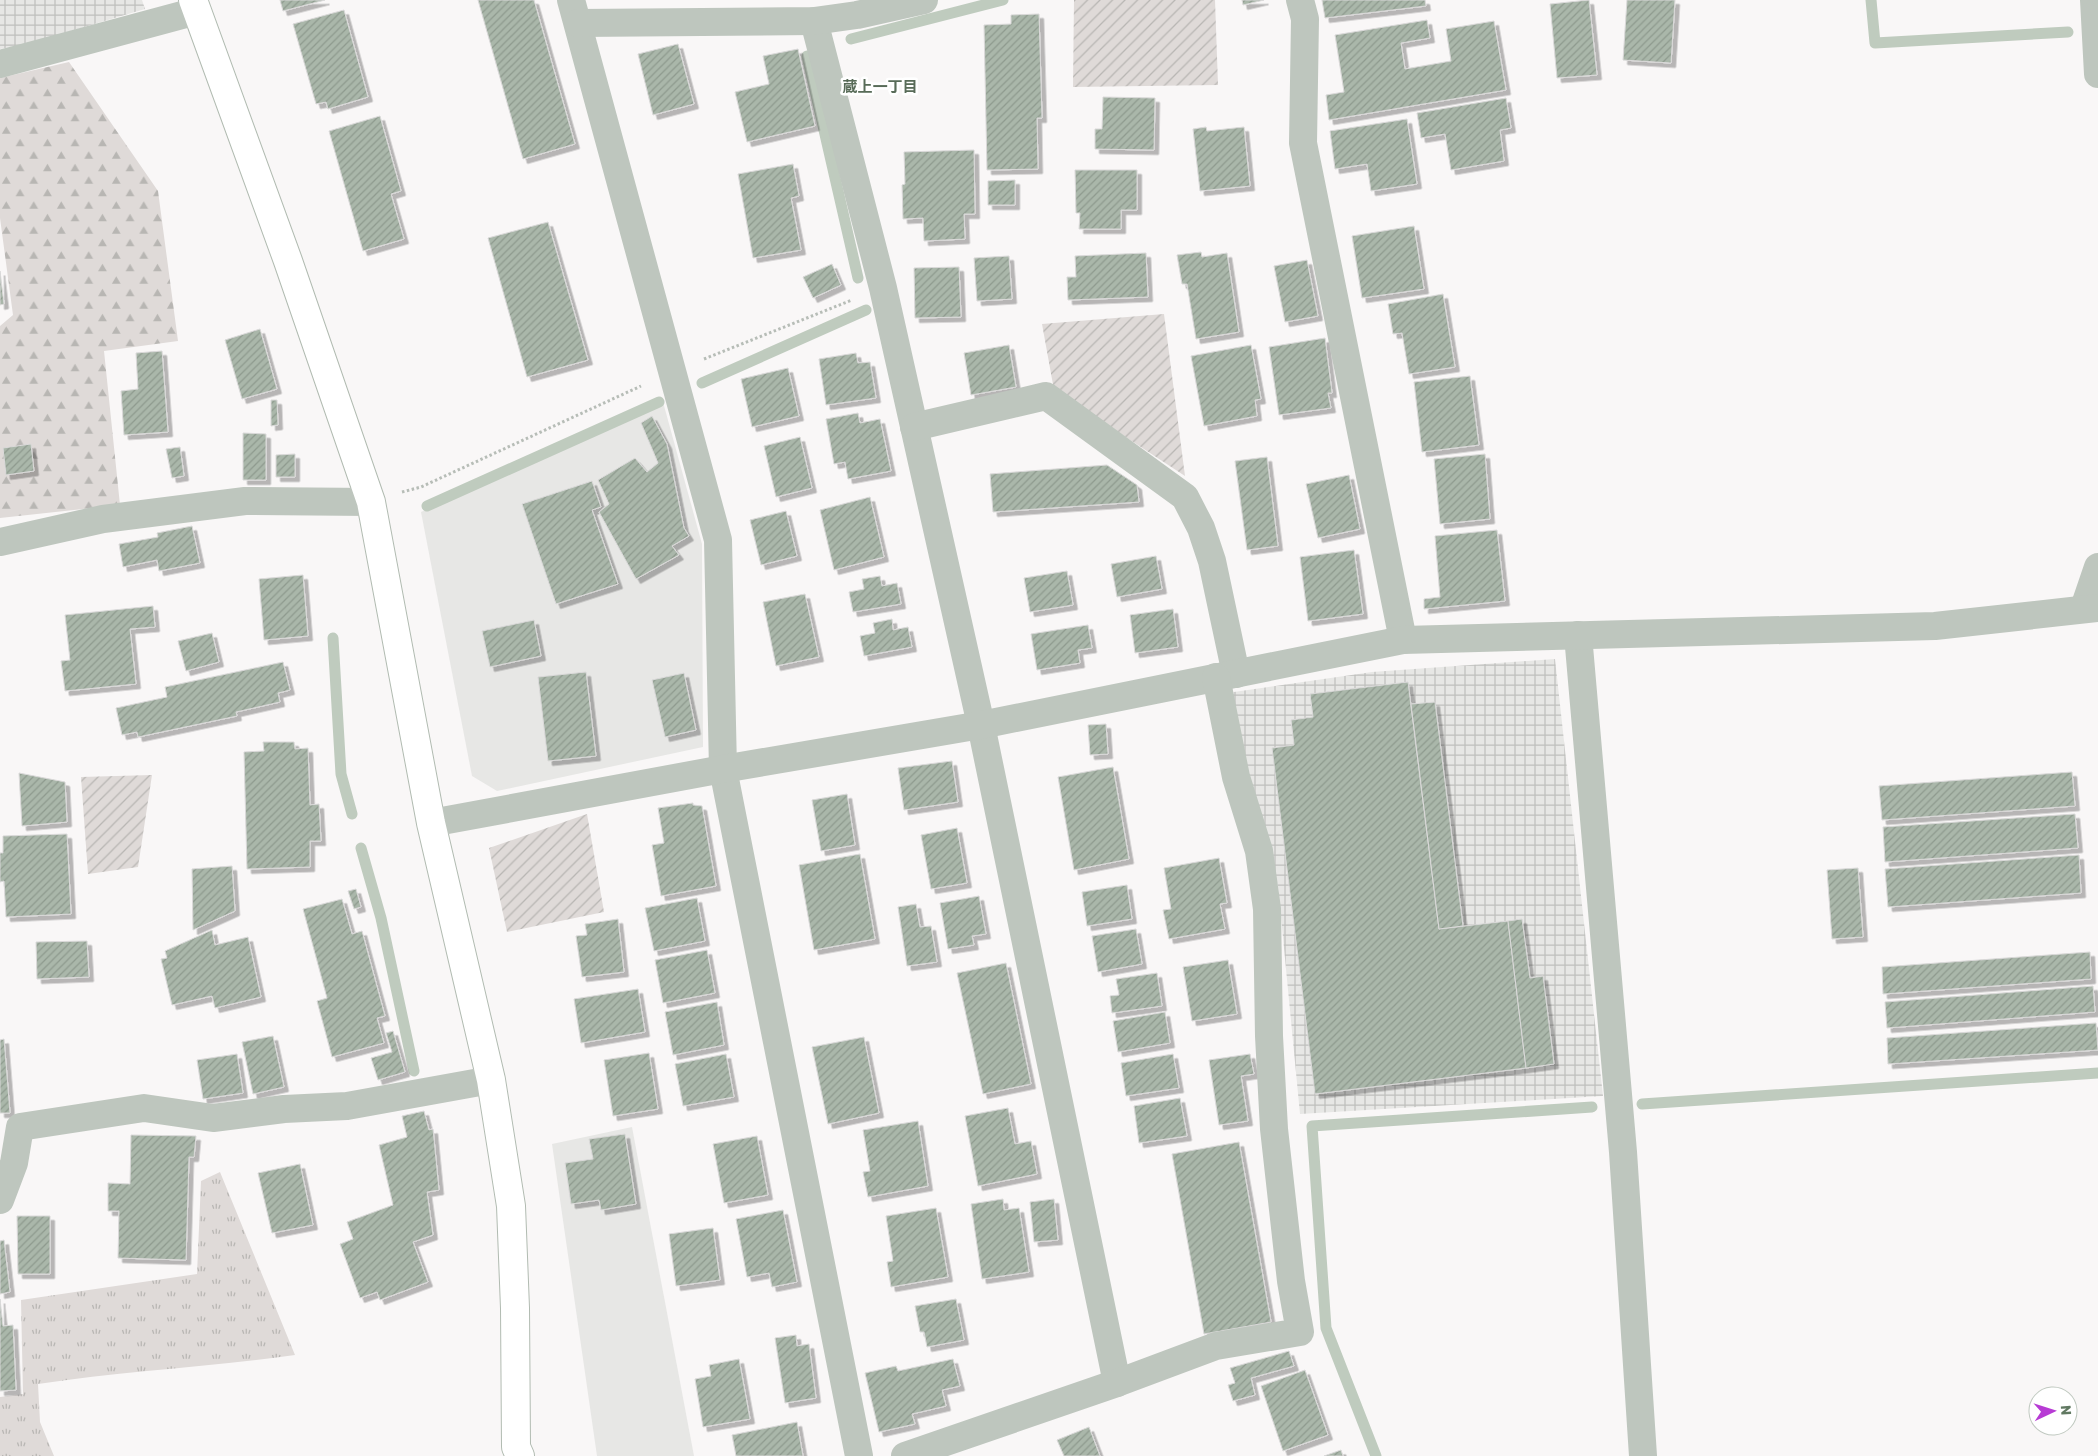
<svg xmlns="http://www.w3.org/2000/svg" width="2098" height="1456" viewBox="0 0 2098 1456" font-family="Rubik,'Noto Sans JP',sans-serif">
	<style>
		.built { fill: #e7e7e5 }
		.industrial { fill: url(#industrial-grid) }
		.grass { fill: url(#grass-tufts) }
		.forest { fill: url(#forest-firs) }
		.garden { fill: url(#garden-furrows) }
		.lines { fill: none; stroke-linecap: round; stroke-linejoin: round }
		.stream { stroke: #bfcbbe; stroke-width: 11 }
		.building { fill: url(#building-hatch); stroke: #dad9d9; filter: url(#shadow) }
		.secondary-casing { stroke: #b1bbb1; stroke-width: 30 }
		.path { stroke: #b7bdb7; stroke-width: 3; stroke-dasharray: 2.5 2.5; stroke-linecap: butt }
		.street { stroke: #bec6be; stroke-width: 28 }
		.secondary { stroke: #fff; stroke-width: 28 }
		.labels { text-anchor: middle; dominant-baseline: central; stroke-width: 5; stroke-linejoin: round; paint-order: stroke }
		.neighbourhood-label { font-size: 15px; font-weight: bold; fill: #586b58; stroke: #fff }
	</style>
	<defs>
		<pattern id="industrial-grid" width="8" height="8" patternUnits="userSpaceOnUse" patternTransform="scale(1.25)"><rect width="8" height="8" fill="#e7e7e5"/><path d="M0 4h8M4 0v8" fill="none" stroke="#bfc0bd"/></pattern>
		<pattern id="grass-tufts" width="24" height="20" patternUnits="userSpaceOnUse" patternTransform="scale(1.25)"><rect width="24" height="20" fill="#dfdad8"/><path d="M3 7l-1-3M5 7V3M7 7l1-3M15 17l-1-3M17 17v-4M19 17l1-3" fill="none" stroke="#b8b6b3"/></pattern>
		<pattern id="forest-firs" width="22" height="20" patternUnits="userSpaceOnUse" patternTransform="scale(1.25)"><rect width="22" height="20" fill="#dfdad8"/><path d="M5 1l3.5 6h-7zM16 11l3.5 6h-7z" fill="#b8b6b3"/></pattern>
		<pattern id="garden-furrows" width="10" height="10" patternUnits="userSpaceOnUse" patternTransform="scale(1.25)"><rect width="10" height="10" fill="#dfdad8"/><path d="M-1 1l2-2M0 10L10 0M9 11l2-2" fill="none" stroke="#b8b6b3"/></pattern>
		<pattern id="building-hatch" width="6" height="6" patternUnits="userSpaceOnUse" patternTransform="scale(1.25)"><rect width="6" height="6" fill="#aab7aa"/><path d="M-1 1l2-2M0 6l6-6M5 7l2-2" fill="none" stroke="#8e9a8e"/></pattern>
		<filter id="shadow"><feDropShadow dx="4.5" dy="4.5" stdDeviation="0" flood-color="#0004"/></filter>
	</defs>
	<rect width="100%" height="100%" fill="#f9f7f7"/>
	<g class="built">
		<polygon points="663,402 702,544 703,747 497,791 472,776 421,512"/>
		<polygon points="632,1127 694,1456 597,1456 552,1144"/>
	</g>
	<g class="industrial">
		<polygon points="0,0 142,0 145,9 27,44 0,49"/>
		<polygon points="1555,659 1603,1096 1300,1114 1278,886 1227,693 1372,672"/>
	</g>
	<path class="grass" d="M220,1172L295,1355C210,1367 123,1371 38,1384L40,1422L54,1456H0V1397L23,1394L21,1300L197,1274L201,1181Z"/>
	<polygon class="forest" points="69,62 158,191 178,341 104,351 120,505 0,518 0,326 13,315 0,218 0,78"/>
	<g class="garden">
		<polygon points="1074,0 1215,0 1218,85 1073,87"/>
		<polygon points="1164,314 1185,476 1054,390 1042,324"/>
		<polygon points="152,775 138,867 88,874 81,777"/>
		<polygon points="587,814 604,912 507,932 489,848"/>
	</g>
	<g class="lines">
		<g class="stream">
			<polyline points="1871,0 1875,43 2068,32"/>
			<polyline points="851,39 1003,0"/>
			<polyline points="807,56 858,278"/>
			<polyline points="702,383 866,310"/>
			<polyline points="427,506 659,402"/>
			<polyline points="333,638 341,774 352,814"/>
			<polyline points="361,848 381,918 414,1071"/>
			<polyline points="1642,1104 2098,1073"/>
			<polyline points="1376,1456 1326,1328 1312,1126 1592,1107"/>
		</g>
	</g>
	<g class="building">
		<polygon points="280,0 325,0 283,11"/>
		<polygon points="478,0 534,0 575,144 523,159"/>
		<polygon points="1242,0 1264,0 1243,5"/>
		<polygon points="1322,0 1425,0 1426,6 1325,18"/>
		<polygon points="1589,0 1597,75 1557,78 1550,4"/>
		<polygon points="1627,0 1675,0 1671,63 1623,60"/>
		<polygon points="344,10 368,97 328,109 326,102 316,104 293,24"/>
		<polygon points="1039,14 1042,118 1037,118 1038,169 987,170 984,25 1011,24 1011,15"/>
		<polygon points="1427,20 1430,38 1401,43 1405,69 1451,61 1446,29 1494,21 1506,90 1329,120 1326,95 1344,92 1335,35"/>
		<polygon points="678,44 694,104 653,115 638,54"/>
		<polygon points="798,49 815,126 747,142 735,92 769,84 763,56"/>
		<polygon points="1103,97 1155,98 1154,150 1095,149 1095,129 1102,129"/>
		<polygon points="1506,98 1511,128 1500,130 1504,161 1451,170 1445,134 1421,138 1417,113"/>
		<polygon points="380,116 401,191 391,194 404,239 363,251 329,131"/>
		<polygon points="1407,119 1417,184 1371,191 1367,164 1335,169 1330,131"/>
		<polygon points="1206,127 1207,131 1244,127 1250,186 1200,191 1193,129"/>
		<polygon points="974,150 975,214 964,214 965,239 924,241 923,218 903,219 902,185 905,184 904,152"/>
		<polygon points="793,164 799,196 791,198 801,250 753,258 738,174"/>
		<polygon points="1075,170 1137,170 1137,210 1121,210 1121,229 1079,229 1080,213 1076,213"/>
		<polygon points="1015,180 1015,205 988,205 988,181"/>
		<polygon points="548,222 588,360 527,377 488,238"/>
		<polygon points="1414,226 1424,289 1362,298 1352,236"/>
		<polygon points="1201,252 1202,257 1227,253 1239,332 1196,339 1187,284 1182,284 1177,255"/>
		<polygon points="1146,253 1148,297 1068,300 1067,277 1076,277 1075,256"/>
		<polygon points="1009,256 1012,299 977,301 974,258"/>
		<polygon points="1307,260 1318,316 1285,322 1274,266"/>
		<polygon points="832,264 841,285 813,298 803,277"/>
		<polygon points="959,267 961,317 915,318 914,268"/>
		<polygon points="0,271 4,304 0,305"/>
		<polygon points="1443,294 1455,367 1409,374 1402,333 1393,334 1388,304"/>
		<polygon points="260,329 277,389 242,399 225,340"/>
		<polygon points="1325,338 1332,393 1328,393 1331,408 1279,415 1269,347"/>
		<polygon points="1009,345 1016,387 971,395 964,353"/>
		<polygon points="1251,345 1261,399 1255,400 1257,416 1204,426 1191,356"/>
		<polygon points="162,351 168,432 124,435 121,391 138,389 136,353"/>
		<polygon points="856,353 858,363 870,362 876,398 826,405 819,359"/>
		<polygon points="788,368 799,416 752,427 741,379"/>
		<polygon points="1470,376 1479,445 1422,452 1414,382"/>
		<polygon points="271,400 277,400 278,425 271,426"/>
		<polygon points="858,413 860,423 880,419 891,471 848,479 845,462 834,464 826,419"/>
		<polygon points="652,416 667,444 684,528 689,536 672,546 679,555 636,579 599,512 609,504 598,480 635,458 647,472 658,463 641,423"/>
		<polygon points="243,433 266,434 266,480 243,480"/>
		<polygon points="800,437 812,488 776,497 764,446"/>
		<polygon points="31,444 34,471 6,475 3,448"/>
		<polygon points="180,447 184,476 172,478 166,449"/>
		<polygon points="295,454 295,477 276,477 276,455"/>
		<polygon points="1485,454 1490,519 1440,524 1434,459"/>
		<polygon points="1267,457 1278,546 1247,550 1235,461"/>
		<polygon points="1107,465 1137,485 1139,502 993,512 990,474"/>
		<polygon points="1349,475 1360,529 1318,538 1306,484"/>
		<polygon points="592,481 601,507 592,510 618,584 556,604 522,504"/>
		<polygon points="870,497 884,557 834,570 820,510"/>
		<polygon points="786,511 797,556 761,565 750,520"/>
		<polygon points="192,526 200,563 159,571 157,560 123,567 119,544 158,537 157,533"/>
		<polygon points="1497,530 1505,601 1424,609 1424,599 1440,597 1435,536"/>
		<polygon points="1354,550 1363,614 1308,621 1300,557"/>
		<polygon points="1156,556 1162,589 1117,597 1111,564"/>
		<polygon points="1067,571 1073,605 1030,612 1024,578"/>
		<polygon points="303,575 308,636 264,640 259,579"/>
		<polygon points="880,576 882,586 897,583 901,604 853,612 849,592 864,589 862,579"/>
		<polygon points="805,594 819,657 776,666 763,602"/>
		<polygon points="153,606 155,627 130,629 136,684 65,691 61,661 70,660 65,615"/>
		<polygon points="1173,609 1178,647 1135,653 1130,615"/>
		<polygon points="892,619 893,630 908,627 912,647 864,656 860,636 875,633 873,623"/>
		<polygon points="534,620 541,656 490,667 482,631"/>
		<polygon points="1088,625 1092,648 1078,650 1080,663 1037,670 1031,634"/>
		<polygon points="212,633 219,662 186,671 178,641"/>
		<polygon points="283,662 290,690 278,693 280,702 236,712 237,716 138,737 137,732 122,735 116,708 167,697 165,687"/>
		<polygon points="586,672 596,756 548,761 538,677"/>
		<polygon points="684,673 696,730 665,737 652,680"/>
		<polygon points="1408,682 1439,929 1508,921 1526,1068 1315,1094 1272,748 1294,745 1291,720 1313,717 1310,694"/>
		<polygon points="1435,702 1463,926 1439,929 1411,704"/>
		<polygon points="1106,724 1108,754 1090,755 1088,725"/>
		<polygon points="263,742 294,742 295,749 308,748 310,805 319,804 321,841 310,841 310,867 247,869 244,752 264,751"/>
		<polygon points="952,761 958,802 904,810 898,768"/>
		<polygon points="1113,767 1129,859 1074,870 1058,777"/>
		<polygon points="2072,772 2075,806 1882,820 1879,786"/>
		<polygon points="19,773 65,782 67,822 22,826"/>
		<polygon points="847,794 855,845 821,851 812,800"/>
		<polygon points="693,803 693,805 702,806 716,886 661,896 652,845 664,843 658,808"/>
		<polygon points="2075,814 2078,848 1885,862 1883,827"/>
		<polygon points="957,828 967,883 931,889 921,835"/>
		<polygon points="67,834 71,914 6,917 4,881 0,882 0,853 3,853 3,836"/>
		<polygon points="860,854 875,939 814,950 799,865"/>
		<polygon points="2079,855 2081,893 1888,907 1885,869"/>
		<polygon points="1219,858 1227,903 1220,904 1225,929 1169,939 1163,910 1171,909 1164,868"/>
		<polygon points="232,866 235,911 193,930 192,869"/>
		<polygon points="1858,868 1863,937 1832,939 1827,870"/>
		<polygon points="1127,885 1132,919 1087,926 1082,892"/>
		<polygon points="356,889 361,907 354,909 348,891"/>
		<polygon points="979,896 986,934 972,936 974,945 948,949 940,903"/>
		<polygon points="697,898 705,941 654,951 645,908"/>
		<polygon points="342,899 352,934 362,931 385,1016 377,1018 384,1043 332,1057 317,1001 327,998 303,909"/>
		<polygon points="916,904 920,927 931,926 937,962 907,966 898,907"/>
		<polygon points="618,919 624,972 582,977 576,936 587,935 585,924"/>
		<polygon points="1522,919 1530,978 1543,976 1554,1064 1526,1068 1508,921"/>
		<polygon points="1136,929 1142,964 1098,972 1092,936"/>
		<polygon points="212,930 215,945 248,937 261,997 215,1008 212,996 172,1005 161,959 167,958 165,951"/>
		<polygon points="87,941 89,977 37,979 36,942"/>
		<polygon points="707,950 715,993 663,1003 655,960"/>
		<polygon points="2090,952 2091,979 1883,994 1882,967"/>
		<polygon points="1228,960 1237,1014 1192,1021 1183,967"/>
		<polygon points="1006,963 1031,1084 983,1094 957,973"/>
		<polygon points="1157,973 1162,1006 1112,1013 1110,996 1119,995 1116,979"/>
		<polygon points="2093,986 2095,1012 1887,1028 1885,1002"/>
		<polygon points="638,989 645,1032 581,1043 574,999"/>
		<polygon points="717,1002 724,1045 673,1055 665,1012"/>
		<polygon points="1165,1012 1170,1043 1118,1052 1113,1021"/>
		<polygon points="2096,1023 2098,1050 1888,1064 1887,1038"/>
		<polygon points="393,1031 405,1072 378,1080 371,1058 392,1052 386,1033"/>
		<polygon points="273,1036 284,1087 253,1094 242,1042"/>
		<polygon points="864,1037 879,1113 828,1124 812,1047"/>
		<polygon points="4,1039 10,1113 0,1113 0,1040"/>
		<polygon points="649,1053 658,1109 613,1116 604,1060"/>
		<polygon points="237,1054 243,1093 203,1099 197,1060"/>
		<polygon points="726,1054 734,1097 683,1106 675,1064"/>
		<polygon points="1173,1054 1179,1088 1126,1096 1121,1063"/>
		<polygon points="1250,1054 1254,1074 1241,1076 1248,1121 1219,1125 1209,1060"/>
		<polygon points="1180,1098 1187,1136 1139,1143 1134,1106"/>
		<polygon points="1008,1108 1015,1144 1031,1141 1037,1174 978,1186 965,1116"/>
		<polygon points="424,1111 429,1130 433,1129 439,1190 427,1192 433,1235 413,1242 428,1282 380,1300 377,1292 360,1298 340,1244 353,1239 347,1222 393,1205 379,1145 407,1137 402,1116"/>
		<polygon points="918,1121 928,1186 868,1197 863,1172 870,1171 863,1130"/>
		<polygon points="625,1134 636,1204 601,1210 599,1200 571,1204 565,1163 593,1159 589,1139"/>
		<polygon points="131,1135 196,1136 194,1157 189,1157 186,1260 118,1258 119,1211 108,1211 108,1183 130,1184"/>
		<polygon points="757,1136 768,1195 724,1203 713,1144"/>
		<polygon points="1239,1142 1271,1322 1204,1334 1172,1154"/>
		<polygon points="300,1164 313,1225 272,1233 258,1173"/>
		<polygon points="1003,1199 1004,1210 1019,1208 1029,1272 982,1279 971,1204"/>
		<polygon points="1054,1199 1058,1240 1034,1242 1030,1202"/>
		<polygon points="936,1208 948,1277 891,1287 887,1262 893,1261 886,1216"/>
		<polygon points="783,1210 797,1282 772,1287 769,1273 747,1277 736,1219"/>
		<polygon points="17,1216 50,1216 50,1274 18,1274"/>
		<polygon points="713,1228 720,1280 676,1286 669,1234"/>
		<polygon points="4,1240 10,1292 0,1294 0,1241"/>
		<polygon points="0,1299 3,1326 13,1325 16,1390 0,1391"/>
		<polygon points="956,1299 964,1340 927,1347 924,1332 920,1332 915,1306"/>
		<polygon points="796,1335 797,1346 809,1344 816,1398 785,1403 775,1338"/>
		<polygon points="1289,1351 1294,1366 1251,1378 1255,1395 1233,1401 1228,1385 1235,1383 1230,1368"/>
		<polygon points="739,1359 750,1419 703,1427 695,1379 711,1376 709,1365"/>
		<polygon points="953,1359 960,1386 942,1390 946,1406 912,1414 915,1424 879,1432 865,1373 896,1366 898,1371"/>
		<polygon points="1305,1370 1328,1435 1283,1451 1261,1386"/>
		<polygon points="797,1422 803,1456 736,1456 732,1435"/>
		<polygon points="1089,1427 1100,1456 1064,1456 1057,1440"/>
		<polygon points="1341,1450 1343,1456 1324,1456"/>
	</g>
	<g class="lines">
		<defs>
			<polyline id="secondary" points="193,0 288,261 371,502 431,823 491,1080 511,1206 515,1308 516,1447 520,1456"/>
		</defs>
		<use href="#secondary" class="secondary-casing"/>
		<g class="path">
			<polyline points="704,359 852,300"/>
			<polyline points="402,492 421,487 641,386"/>
		</g>
		<g class="street">
			<polyline points="571,0 718,540 723,769 859,1456"/>
			<polyline points="1300,0 1305,19 1303,143 1403,640"/>
			<polyline points="2094,0 2098,74"/>
			<polyline points="814,21 883,288 981,725 1117,1383"/>
			<polyline points="578,23 814,21 857,15 924,0"/>
			<polyline points="0,64 197,11"/>
			<polyline points="914,427 1046,396 1185,497 1201,528 1212,561 1236,674"/>
			<polyline points="0,542 103,519 245,501 371,502"/>
			<polyline points="2084,608 2098,567"/>
			<polyline points="1578,635 1623,1152 1643,1456"/>
			<polyline points="431,823 723,769 981,725 1403,640 1935,626 2098,608"/>
			<polyline points="0,1200 14,1163 20,1127 144,1108 213,1118 284,1109 347,1106 491,1080"/>
			<polyline points="905,1456 1117,1383 1216,1346 1300,1332 1291,1281 1274,1129 1269,1036 1267,909 1259,851 1236,777 1216,677"/>
		</g>
		<use href="#secondary" class="secondary"/>
	</g>
	<g class="labels">
		<g class="neighbourhood-label">
			<text x="880" y="87">蔵上一丁目</text>
		</g>
	</g>
	<g transform="translate(2053 1411) rotate(86)"><circle r="24" fill="#ffffff" stroke="#c0c9c0"/>
	<path d="M0-4L9 19L0 12L-9 19Z" fill="#b73bd4"/>
	<text y="-8" font-size="14" font-weight="bold" text-anchor="middle" fill="#617962">N</text>
	</g>
</svg>
